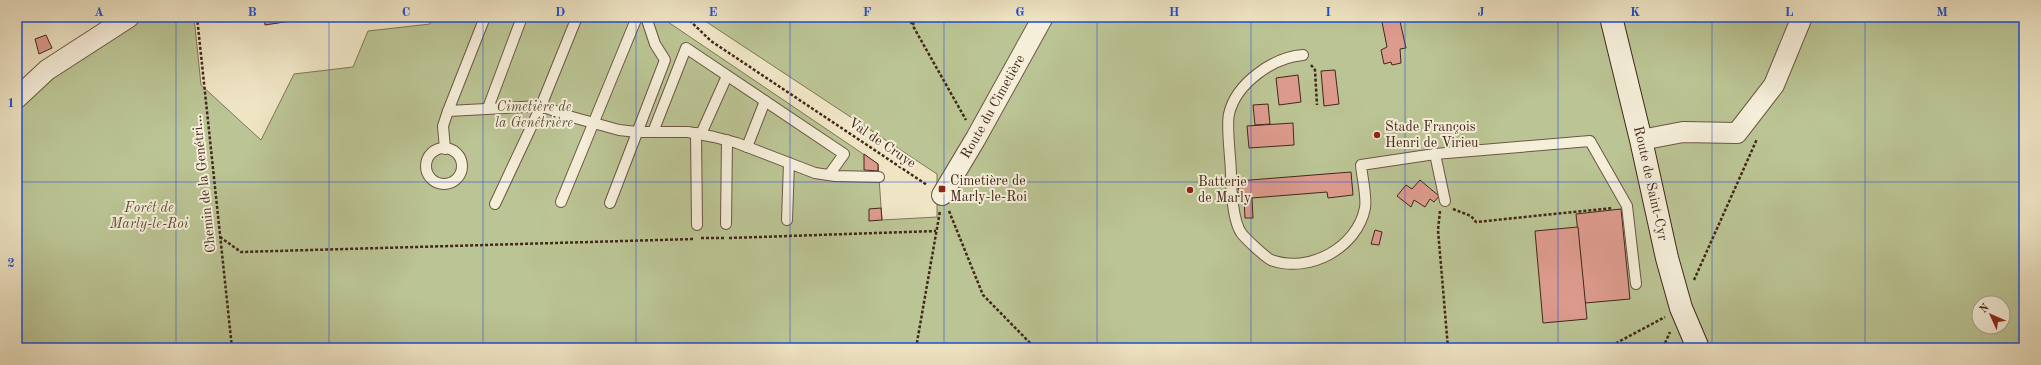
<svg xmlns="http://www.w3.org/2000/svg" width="2041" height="365" viewBox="0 0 2041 365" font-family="'Old Standard TT',serif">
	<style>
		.green { fill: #bbc494; stroke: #7f7657; fill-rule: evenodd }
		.building { fill: #dd9b8e; stroke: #43271a }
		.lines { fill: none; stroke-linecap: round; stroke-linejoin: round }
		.lane-casing { stroke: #6e5645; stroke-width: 12 }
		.street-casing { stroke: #6e5645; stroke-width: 22 }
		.secondary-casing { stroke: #43271a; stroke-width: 24 }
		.path { stroke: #43271a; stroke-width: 2.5; stroke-dasharray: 3 2; stroke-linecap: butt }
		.lane { stroke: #f5eed9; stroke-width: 10 }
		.street { stroke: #f5eed9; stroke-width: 20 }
		.secondary { stroke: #f5eed9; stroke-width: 22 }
		.grid { fill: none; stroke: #1d4ed8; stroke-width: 1; stroke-opacity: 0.55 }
		.poi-dot { fill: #8f2418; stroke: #f5eed9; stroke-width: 1.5 }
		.labels { text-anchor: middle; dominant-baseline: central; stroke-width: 4; stroke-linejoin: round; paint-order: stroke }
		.street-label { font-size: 14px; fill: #43271a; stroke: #f5eed9 }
		.park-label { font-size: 14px; font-style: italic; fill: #614e38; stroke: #f5eed9 }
		.poi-label { font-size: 14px; fill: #43271a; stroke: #f5eed9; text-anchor: start }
		.neatline { fill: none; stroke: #1d4ed8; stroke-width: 1.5 }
		.grid-label { font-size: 13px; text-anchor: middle; font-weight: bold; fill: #1d4ed8 }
	</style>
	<rect width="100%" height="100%" fill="#efe5c5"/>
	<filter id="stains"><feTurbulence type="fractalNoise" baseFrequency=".005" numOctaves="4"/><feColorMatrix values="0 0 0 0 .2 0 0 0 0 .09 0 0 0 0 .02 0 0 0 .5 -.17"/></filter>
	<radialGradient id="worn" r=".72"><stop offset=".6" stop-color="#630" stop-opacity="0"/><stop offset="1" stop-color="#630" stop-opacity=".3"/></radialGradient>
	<path class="green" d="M146,17H194L201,85L261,140L294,74L353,67L368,31L430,24V17H666L668,22L878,164L882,220L937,217V174L699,17H2024V348H17V110L52,76ZM1979,303H2003V327H1979Z"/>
	<g class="building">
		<polygon points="264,17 290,17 291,21 265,25"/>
		<polygon points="1381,17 1399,17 1406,48 1400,49 1401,63 1392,65 1391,62 1384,64 1381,50 1387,47"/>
		<polygon points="46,35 52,48 39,54 35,39"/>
		<polygon points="1335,70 1339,104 1324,106 1321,71"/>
		<polygon points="1298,75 1301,102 1279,105 1276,78"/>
		<polygon points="1268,104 1270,124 1255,125 1253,105"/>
		<polygon points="1293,123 1294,145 1249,148 1247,126"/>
		<polygon points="864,154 878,164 878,171 864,170"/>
		<polygon points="1351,172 1353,195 1328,198 1327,192 1252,198 1253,218 1245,218 1244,198 1239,198 1238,181"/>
		<polygon points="1420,180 1439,196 1434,202 1430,199 1425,207 1414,200 1411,207 1397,196 1406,185 1412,189"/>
		<polygon points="881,208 882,220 869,221 869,209"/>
		<polygon points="1621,209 1630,299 1585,303 1576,214"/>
		<polygon points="1578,227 1587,319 1543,323 1535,231"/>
		<polygon points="1375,230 1382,232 1379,245 1371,244"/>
	</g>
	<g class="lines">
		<defs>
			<g id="lane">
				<polyline points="485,17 448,111 541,106 572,117 619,130 637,132 688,132 714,137 737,143 815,173 835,176 879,177"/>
				<path d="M1303,55C1274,57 1236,83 1229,114C1226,127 1231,159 1231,175C1231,189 1233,223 1242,234C1246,239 1265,257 1271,260C1309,274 1357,248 1365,208C1367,197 1362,177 1361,165L1435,154L1590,141L1627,206L1636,284"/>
				<polyline points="488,108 522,17"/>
				<polyline points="653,132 686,48 844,154 829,175"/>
				<polyline points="696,133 697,225"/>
				<polyline points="701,134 727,76"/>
				<polyline points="747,147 765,101"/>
				<circle cx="444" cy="166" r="18"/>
				<polyline points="445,149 443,126 448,111"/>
				<polyline points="1435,154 1445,201"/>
				<polyline points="561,202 637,17"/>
				<polyline points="610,203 665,60 655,44 646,17"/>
				<polyline points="495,204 541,106 577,17"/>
				<polyline points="787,220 789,163"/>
				<polyline points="726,224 727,140"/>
			</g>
			<g id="street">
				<polyline points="17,98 47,70 129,17"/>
				<polyline points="1641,140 1683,132 1737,133 1774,85 1802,17"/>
				<path id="s1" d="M942,195L976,138L1043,17"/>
			</g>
			<g id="secondary">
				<path id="s2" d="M1611,17L1641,140L1667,258L1681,308L1698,348"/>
			</g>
		</defs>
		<use href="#lane" class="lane-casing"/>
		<use href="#street" class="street-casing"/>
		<use href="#secondary" class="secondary-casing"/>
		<g class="path">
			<polyline points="197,17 232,348"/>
			<polyline points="686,17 711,41 927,185"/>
			<polyline points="908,17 913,26"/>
			<polyline points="914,17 913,26 966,120"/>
			<polyline points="1311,65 1315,70 1317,105"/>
			<polyline points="1453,209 1471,216 1476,222 1613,208"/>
			<polyline points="949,211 983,295 1035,348"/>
			<polyline points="1440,211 1438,230 1448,348"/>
			<polyline points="220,237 241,252 694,239"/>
			<polyline points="701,238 724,238"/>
			<polyline points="729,238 936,231"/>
			<polyline points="1694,280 1757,139"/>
			<polyline points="916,348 940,211"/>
			<polyline points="1607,348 1665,317"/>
			<polyline points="1666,348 1665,343 1670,332"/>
		</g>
		<use href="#lane" class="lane"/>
		<use href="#street" class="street"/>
		<use href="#secondary" class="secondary"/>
	</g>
	<path class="grid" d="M176,17V348M329,17V348M483,17V348M636,17V348M790,17V348M944,17V348M1097,17V348M1251,17V348M1405,17V348M1558,17V348M1712,17V348M1865,17V348M17,182H2024"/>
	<g class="poi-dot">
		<circle cx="1377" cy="135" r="4"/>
		<rect x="938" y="185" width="8" height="8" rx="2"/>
		<circle cx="1190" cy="190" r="4"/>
	</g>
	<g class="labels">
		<g class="street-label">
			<text stroke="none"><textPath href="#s1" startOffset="102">Route du Cimetière</textPath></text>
			<text transform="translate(882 143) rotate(34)">Val de Cruye</text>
			<text transform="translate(204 184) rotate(-96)">Chemin de la Genétri...</text>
			<text stroke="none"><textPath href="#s2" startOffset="171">Route de Saint-Cyr</textPath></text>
		</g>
		<g class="park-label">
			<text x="534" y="107">Cimetière de<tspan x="534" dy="16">la Genêtrière</tspan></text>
			<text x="149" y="208">Forêt de<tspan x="149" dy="16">Marly-le-Roi</tspan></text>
		</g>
		<g class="poi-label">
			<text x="1385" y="127">Stade François<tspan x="1385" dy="16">Henri de Virieu</tspan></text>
			<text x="950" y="181">Cimetière de<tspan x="950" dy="16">Marly-le-Roi</tspan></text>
			<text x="1198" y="182">Batterie<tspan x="1198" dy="16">de Marly</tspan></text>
		</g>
	</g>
	<rect width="2041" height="365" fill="none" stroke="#efe5c5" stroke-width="44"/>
	<g transform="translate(1991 315) rotate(315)"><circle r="19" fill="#f5eed9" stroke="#ae9e8d"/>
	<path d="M0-3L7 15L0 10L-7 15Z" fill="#8f2418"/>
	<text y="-6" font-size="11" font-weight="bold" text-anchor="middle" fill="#43271a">N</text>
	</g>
	<rect x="22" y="22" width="1997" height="321" class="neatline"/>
	<g class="grid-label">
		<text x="99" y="16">A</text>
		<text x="252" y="16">B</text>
		<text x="406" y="16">C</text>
		<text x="560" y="16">D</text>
		<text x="713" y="16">E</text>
		<text x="867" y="16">F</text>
		<text x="1020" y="16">G</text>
		<text x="1174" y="16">H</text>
		<text x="1328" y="16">I</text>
		<text x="1481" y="16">J</text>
		<text x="1635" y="16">K</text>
		<text x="1789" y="16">L</text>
		<text x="1942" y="16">M</text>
		<text x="11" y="107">1</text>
		<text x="11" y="267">2</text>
	</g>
	<rect width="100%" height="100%" filter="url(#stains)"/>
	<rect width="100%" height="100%" fill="url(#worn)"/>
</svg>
